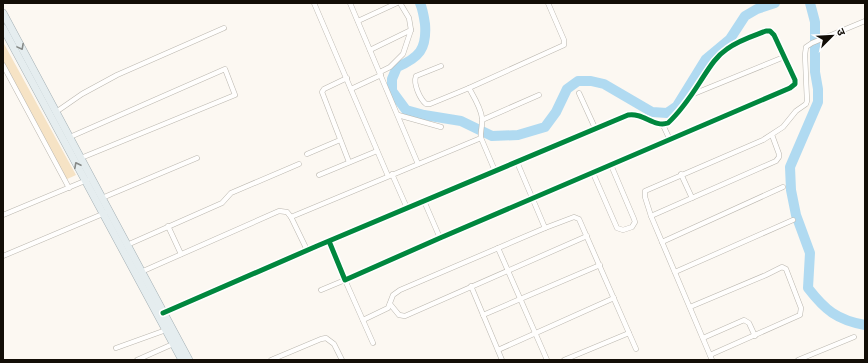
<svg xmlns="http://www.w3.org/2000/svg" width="868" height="363" viewBox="0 0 868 363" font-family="'Public Sans','Noto Sans Devanagari',sans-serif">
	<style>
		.green { fill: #f6e3c5 }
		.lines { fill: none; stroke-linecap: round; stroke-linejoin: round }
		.river { stroke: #b0daf1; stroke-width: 10 }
		.minor-casing { stroke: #bbb7af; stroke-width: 5.5 }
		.primary-casing { stroke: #a3afb4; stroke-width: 8 }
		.minor { stroke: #fffefd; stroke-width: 4.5 }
		.primary { stroke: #e5edef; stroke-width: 7 }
		.cycleway-casing { stroke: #fff; stroke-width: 8 }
		.cycleway { stroke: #00873e; stroke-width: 5 }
		.oneway { stroke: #868987 }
	</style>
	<rect width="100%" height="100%" fill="#fcf8f2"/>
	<polygon class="green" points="3,42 76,175 63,181 3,69"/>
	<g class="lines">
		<g class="river">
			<path d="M420,3C423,10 424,17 425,24C427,49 419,58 397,67L392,79V91L406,110L424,115L461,121L492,136L518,135L545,127L556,112L567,89L578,81H591L604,84L652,112L667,113L677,106L706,59L730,39L745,16L757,9L775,3"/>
			<path d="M810,3L815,22V72L818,89V102L790,167L791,190L796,215L810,253L808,288C825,310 837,320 865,325"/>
		</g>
		<defs>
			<g id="minor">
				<polyline points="314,3 388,176"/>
				<polyline points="350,3 418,164"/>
				<polyline points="358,21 397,3"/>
				<polyline points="370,50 411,30"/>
				<polyline points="3,65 69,188"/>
				<path d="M441,66L416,76C413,84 420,99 426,104H430L469,88C474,97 481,108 482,118C483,125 480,131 481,138L495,171"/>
				<polyline points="380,72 390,67 403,54 411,30 409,18 400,3"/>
				<polyline points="347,78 324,89 322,92 349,162"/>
				<polyline points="469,88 564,45 564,40 548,3"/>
				<polyline points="351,89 381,75"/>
				<polyline points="579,93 595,128"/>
				<polyline points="691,95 784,57"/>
				<polyline points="56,112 82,94 117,75 224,28"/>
				<polyline points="398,115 441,127"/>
				<polyline points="482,120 539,95"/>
				<polyline points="663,125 670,140"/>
				<polyline points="70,137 225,69 235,95 81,158"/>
				<polyline points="307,154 340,140"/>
				<polyline points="593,173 617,228 623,230 632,227 635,222 634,219 611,165"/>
				<polyline points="392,174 407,208"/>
				<polyline points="681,174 692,198"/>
				<polyline points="319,175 377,151"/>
				<polyline points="102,198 197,158"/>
				<polyline points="424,201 440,238"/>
				<polyline points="3,215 87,180"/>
				<polyline points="651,216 776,161 779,157 779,154 772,135"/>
				<polyline points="168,226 181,254"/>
				<polyline points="545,228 574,217 579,219 636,349"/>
				<polyline points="662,242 783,187"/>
				<polyline points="127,245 222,203 231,193 299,164"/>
				<polyline points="498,248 547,360"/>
				<polyline points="307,250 291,217 481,138"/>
				<polyline points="3,256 105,213"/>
				<polyline points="141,272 279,211 287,212 291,217"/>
				<polyline points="675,272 793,220"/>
				<polyline points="471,286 502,360"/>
				<polyline points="321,290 345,280 373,343"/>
				<polyline points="390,304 399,315 405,316 587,236"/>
				<polyline points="690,307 766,275 782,267 786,269 801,308 800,315 710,355"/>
				<path d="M163,313L317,246L628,115C643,112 654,128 668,123C680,112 691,96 700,82C708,70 715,57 727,49C739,40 753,36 766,31H770L774,35L795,80V84L790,88L440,238L345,280L329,241"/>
				<polyline points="483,315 600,265"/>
				<polyline points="363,320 388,308 393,295 400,290 545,228 517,162"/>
				<polyline points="703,338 744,320 749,323 755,336"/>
				<polyline points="116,348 166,330"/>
				<polyline points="498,350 614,298"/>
				<polyline points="137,360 173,344"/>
				<polyline points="271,360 321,339 326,338 334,344 342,360"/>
				<polyline points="564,360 629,333"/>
				<polyline points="712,360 651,216 645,197 645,191 763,140 783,127 796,111 806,104 807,101 805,55 806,47 812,43 865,21"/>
				<polyline points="798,360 854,337"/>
			</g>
			<g id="primary">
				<polyline points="3,13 189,360"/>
				<polyline points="3,28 182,360"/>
			</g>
		</defs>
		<use href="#minor" class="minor-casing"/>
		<use href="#primary" class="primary-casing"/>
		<use href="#minor" class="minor"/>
		<use href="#primary" class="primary"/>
		<defs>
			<path id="cycleway" d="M163,313L317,246L628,115C643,112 654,128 668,123C680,112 691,96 700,82C708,70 715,57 727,49C739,40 753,36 766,31H770L774,35L795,80V84L790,88L440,238L345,280L329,241"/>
		</defs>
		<use href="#cycleway" class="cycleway-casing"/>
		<use href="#cycleway" class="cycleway"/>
	</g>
	<defs><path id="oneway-chevron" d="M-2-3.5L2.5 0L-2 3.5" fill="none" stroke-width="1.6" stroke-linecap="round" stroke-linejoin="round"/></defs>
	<g class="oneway">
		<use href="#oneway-chevron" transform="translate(21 47) rotate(62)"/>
		<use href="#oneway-chevron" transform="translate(77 165) rotate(-117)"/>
	</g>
	<rect width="868" height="363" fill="none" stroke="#130e07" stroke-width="8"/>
	<g transform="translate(832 36) rotate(66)" stroke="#ffffff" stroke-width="3" paint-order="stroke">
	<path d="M0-3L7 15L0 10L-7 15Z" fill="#130e07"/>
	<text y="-6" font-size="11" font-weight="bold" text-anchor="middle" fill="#130e07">उ</text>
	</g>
</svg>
